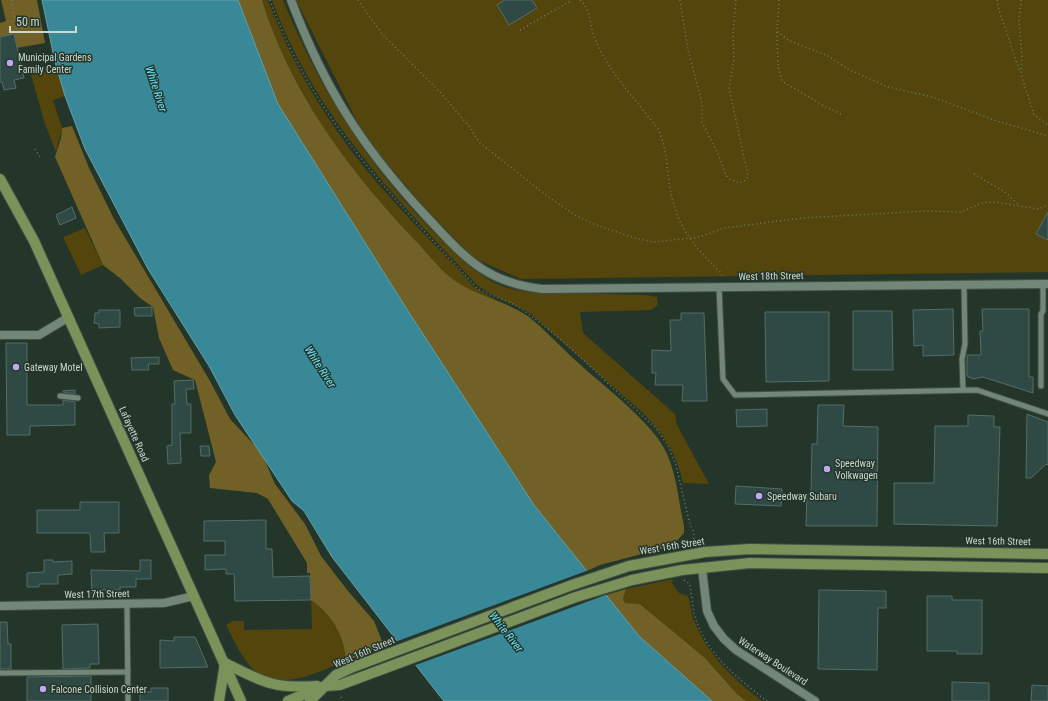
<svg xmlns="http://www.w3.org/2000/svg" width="1048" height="701" viewBox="0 0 1048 701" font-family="'Roboto Condensed',sans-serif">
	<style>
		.green { fill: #53450b }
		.forest { fill: #716126 }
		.water { fill: #388897; stroke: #64a0a8 }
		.pier { fill: #243529 }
		.building { fill: #2f4944; stroke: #536e69 }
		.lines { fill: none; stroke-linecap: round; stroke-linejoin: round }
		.service-casing { stroke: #425146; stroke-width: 7 }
		.minor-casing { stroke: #425146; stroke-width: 10 }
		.primary-casing { stroke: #425146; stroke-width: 12 }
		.path { stroke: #6d7c71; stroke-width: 1.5; stroke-dasharray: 1 3; stroke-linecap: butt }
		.service { stroke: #738778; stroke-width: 5 }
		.minor { stroke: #738778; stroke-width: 8 }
		.primary { stroke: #7b935a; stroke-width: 10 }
		.poi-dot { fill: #c1a8f3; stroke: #243529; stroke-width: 1.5 }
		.labels { text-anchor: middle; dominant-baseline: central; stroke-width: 3; stroke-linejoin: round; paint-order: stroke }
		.poi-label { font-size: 10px; fill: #ccd7cf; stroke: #243529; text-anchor: start }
		.street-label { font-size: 10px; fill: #ccd7cf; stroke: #243529 }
		.water-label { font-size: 11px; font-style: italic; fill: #6be1f7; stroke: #243529 }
	</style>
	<rect width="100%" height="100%" fill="#243529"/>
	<g class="green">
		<path d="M262,0H268C294,71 336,137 387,194C415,226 446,255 474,287C491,299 511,306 529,317C504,303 473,296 450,278C437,267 425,251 413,238C348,169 290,92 262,0Z"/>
		<path d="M272,0H283C319,88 368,167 436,234C456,254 475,275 502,286C525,294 550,293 574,293C598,294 622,294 647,295L657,297L658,305L651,310L580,312L583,333L675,414L677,425L709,484L683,483C677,454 664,435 644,414L531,314C514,302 492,298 476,284C395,198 313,113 272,0Z"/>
		<polygon points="296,0 1048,0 1048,272 521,279 473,258 423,206 365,137"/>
		<polygon points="57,68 65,96 53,100 62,128 56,152 45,124 31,75"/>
		<polygon points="85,228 103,265 81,275 63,237"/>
		<path d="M673,579L672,583L679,593L688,596C691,605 691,614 695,623C709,656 734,680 762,701H746L737,694L705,658L640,604H625L623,599L626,589Z"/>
		<path d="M311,600C332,615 344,635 346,661C317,672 274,696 249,665C239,653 233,638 226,625L233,621H244V630L312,629Z"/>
	</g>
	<g class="forest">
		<polygon points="1,0 37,0 45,43 17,48 14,34 0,37 0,23 6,21"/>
		<path d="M238,0H262C290,91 347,168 412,237C425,250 437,267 451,278C474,296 505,300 529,317C544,329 560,346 575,360C601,384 647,418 664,448C677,472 678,500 684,526V533L672,546L600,565L587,571L534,505L408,311L278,104Z"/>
		<path d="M72,126L89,168L114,219L210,381L230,419L261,452L275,484L305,524L321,556L348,591L374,621L384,646L346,661C344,635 332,615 311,600L310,573H307V563L268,499L257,493L210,488L209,475L216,462L195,380L173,370L159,338L153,307L140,298L121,279L103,265L55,157L61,138L62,128Z"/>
		<polygon points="626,589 623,599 625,603 640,604 705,658 737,694 746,701 712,701 639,636 606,595"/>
	</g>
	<polygon class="water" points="42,0 238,0 278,104 408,311 534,505 639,636 712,701 444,701 439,695 332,557 304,511 292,501 235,415 209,366 148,269 85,149 65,96 55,62"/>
	<polygon class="pier" points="589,570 608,594 413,666 395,642"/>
	<g class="building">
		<polygon points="505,0 532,0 537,8 509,25 497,5"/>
		<polygon points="14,34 24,78 14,80 16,88 4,90 2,82 0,82 0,37"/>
		<polygon points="72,207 76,218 60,225 56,215"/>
		<polygon points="1048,212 1048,240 1036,234"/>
		<polygon points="152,307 152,316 135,316 134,308"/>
		<polygon points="953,309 954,355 923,356 923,345 914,346 913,310"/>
		<polygon points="982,309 1029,309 1029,377 1033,377 1033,393 983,377 973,379 967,376 967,355 981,355 980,331 983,331"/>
		<polygon points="99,310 120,310 120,327 99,328 99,324 94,323 95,313 99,313"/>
		<polygon points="853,311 892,311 893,370 853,370"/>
		<polygon points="765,312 829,312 829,381 766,382"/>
		<polygon points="681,313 704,313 707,401 682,401 683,385 655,385 656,373 652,373 652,350 671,351 670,320 681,320"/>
		<polygon points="6,343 27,343 27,405 63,405 63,400 75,402 75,425 30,426 30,435 7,435"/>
		<polygon points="159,357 159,364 148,364 149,370 132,370 131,358"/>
		<polygon points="193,380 194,389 186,389 187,404 191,404 191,433 180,433 181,463 168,464 167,446 172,445 172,404 175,404 174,381"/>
		<polygon points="75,390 75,394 63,392 63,391"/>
		<polygon points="818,405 844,405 843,426 878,427 877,526 806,526 807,494 811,494 812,444 817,444"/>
		<polygon points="767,409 767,426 737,427 736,410"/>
		<polygon points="1027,414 1048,422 1048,465 1046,464 1031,478 1026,478"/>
		<polygon points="968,415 994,416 994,427 1000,427 997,526 894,524 894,483 934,483 935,426 968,426"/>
		<polygon points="200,446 209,446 210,456 201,456"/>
		<polygon points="736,486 782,489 781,506 735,504"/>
		<polygon points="80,502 119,502 119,533 104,533 105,552 91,552 90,533 37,533 37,510 80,510"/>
		<polygon points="266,520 266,549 272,549 273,577 310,576 311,600 235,601 234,574 226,574 226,569 205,570 205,555 225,555 225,541 204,541 204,521"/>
		<polygon points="44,560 53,560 53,562 72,561 72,574 58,575 58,584 39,584 39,587 27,587 27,573 44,572"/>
		<polygon points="140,560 151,560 151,579 136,579 136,587 120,587 120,590 102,590 102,593 92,594 91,570 140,571"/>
		<polygon points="819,590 886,591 886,608 878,608 877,670 818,669"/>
		<polygon points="927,596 952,596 952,600 982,600 982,654 957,654 957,651 927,651"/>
		<polygon points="0,622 7,622 8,644 11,644 11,669 0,669"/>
		<polygon points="98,624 99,664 90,664 90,668 63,669 62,625"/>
		<polygon points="174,637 195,637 208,667 160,668 160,640 174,641"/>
		<polygon points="91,676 91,701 27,701 27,677"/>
		<polygon points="952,682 989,683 989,701 952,701"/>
		<polygon points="1032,685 1048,686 1048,701 1031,701"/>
		<polygon points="151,688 168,688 168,701 140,701 140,692 151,692"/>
	</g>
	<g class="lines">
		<defs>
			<g id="service">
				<polyline points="719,287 723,379 735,395 977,390 1048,414"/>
				<polyline points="1041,386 1041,314 1043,311 1043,284"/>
				<polyline points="963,390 962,359 965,344 964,284"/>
				<polyline points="60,396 78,398"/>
				<polyline points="127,604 128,701"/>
				<polyline points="0,673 128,672"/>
			</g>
			<g id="minor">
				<path d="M291,0C324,87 361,146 425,215C463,255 483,282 542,289L1048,284"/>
				<polyline points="0,335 39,335 69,317"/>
				<polyline points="702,568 707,611 714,626 724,639 736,650 815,701"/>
				<polyline points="0,606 164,603 194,596"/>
			</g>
			<g id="primary">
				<polyline points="0,179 34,241 241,701"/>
				<path d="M225,663C263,682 273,689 317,686"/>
				<polyline points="219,701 225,663"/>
				<polyline points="288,701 325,686 340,685 576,597 632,580 682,570 750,563 1048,568"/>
				<polyline points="310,701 336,675 353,667 572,585 629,566 705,552 750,549 1048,554"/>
			</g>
		</defs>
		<use href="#service" class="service-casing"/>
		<use href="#minor" class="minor-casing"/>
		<use href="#primary" class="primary-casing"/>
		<g class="path">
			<polyline points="12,0 14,17"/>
			<path d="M270,0C311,116 395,200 477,288C491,297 510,300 523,310C571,344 612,389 656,428L668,446L676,465L689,521L694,534L693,546"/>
			<polyline points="358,0 382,34 439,91 469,126 479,142 547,196 575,215 596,225 635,238 654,242 700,237 724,228 802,218 927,211 961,212 982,203 996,202 1038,209 1048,205"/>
			<path d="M580,0C591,10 589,22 594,36C604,67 638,102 658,129C669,152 666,177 673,201C680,231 699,251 720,272L723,278"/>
			<polyline points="680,0 688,50 702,103 702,122 718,154 726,175 729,179 739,183 746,180 748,176 729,88 734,60 733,32 736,0"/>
			<polyline points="779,0 777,31 788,40 828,56 848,69 888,87 932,97 997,121 1048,136"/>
			<polyline points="997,0 999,10 1020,72"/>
			<polyline points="1021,0 1019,20 1022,57 1021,74 1034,115 1048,125"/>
			<polyline points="520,30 572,0"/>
			<polyline points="777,32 778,66 782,81 824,106 843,115"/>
			<polyline points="35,149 41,159"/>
			<polyline points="974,174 1005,192 1018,204"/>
			<path d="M684,580L689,583C692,593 692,603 694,613C703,651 738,679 767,701"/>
			<polyline points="341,697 343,701"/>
		</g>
		<use href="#service" class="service"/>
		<use href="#minor" class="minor"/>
		<use href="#primary" class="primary"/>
	</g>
	<g class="poi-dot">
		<circle cx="10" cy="63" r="4"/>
		<circle cx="16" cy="367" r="4"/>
		<circle cx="827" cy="469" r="4"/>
		<circle cx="759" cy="496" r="4"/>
		<circle cx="43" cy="689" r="4"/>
	</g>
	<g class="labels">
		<g class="poi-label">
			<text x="18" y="57">Municipal Gardens<tspan x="18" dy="12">Family Center</tspan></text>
			<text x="24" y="367">Gateway Motel</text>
			<text x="835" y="463">Speedway<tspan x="835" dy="12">Volkwagen</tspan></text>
			<text x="767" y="496">Speedway Subaru</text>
			<text x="51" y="689">Falcone Collision Center</text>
		</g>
		<g class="street-label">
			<text transform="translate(771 276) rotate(-1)">West 18th Street</text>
			<text transform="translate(134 434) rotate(66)">Lafayette Road</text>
			<text transform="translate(998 541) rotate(1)">West 16th Street</text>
			<text transform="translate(672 546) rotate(-9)">West 16th Street</text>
			<text transform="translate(97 594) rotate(-1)">West 17th Street</text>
			<text transform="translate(364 652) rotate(-23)">West 16th Street</text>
			<text transform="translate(773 661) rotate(33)">Waterway Boulevard</text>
		</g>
		<g class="water-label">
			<text transform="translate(156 89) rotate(72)">White River</text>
			<text transform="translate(320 367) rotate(57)">White River</text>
			<text transform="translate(506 632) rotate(52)">White River</text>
		</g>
	</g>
	<path d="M10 26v6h66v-6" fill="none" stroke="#ccd7cf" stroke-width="2"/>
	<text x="16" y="26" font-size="12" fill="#ccd7cf" stroke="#243529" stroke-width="3" paint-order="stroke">50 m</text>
</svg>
